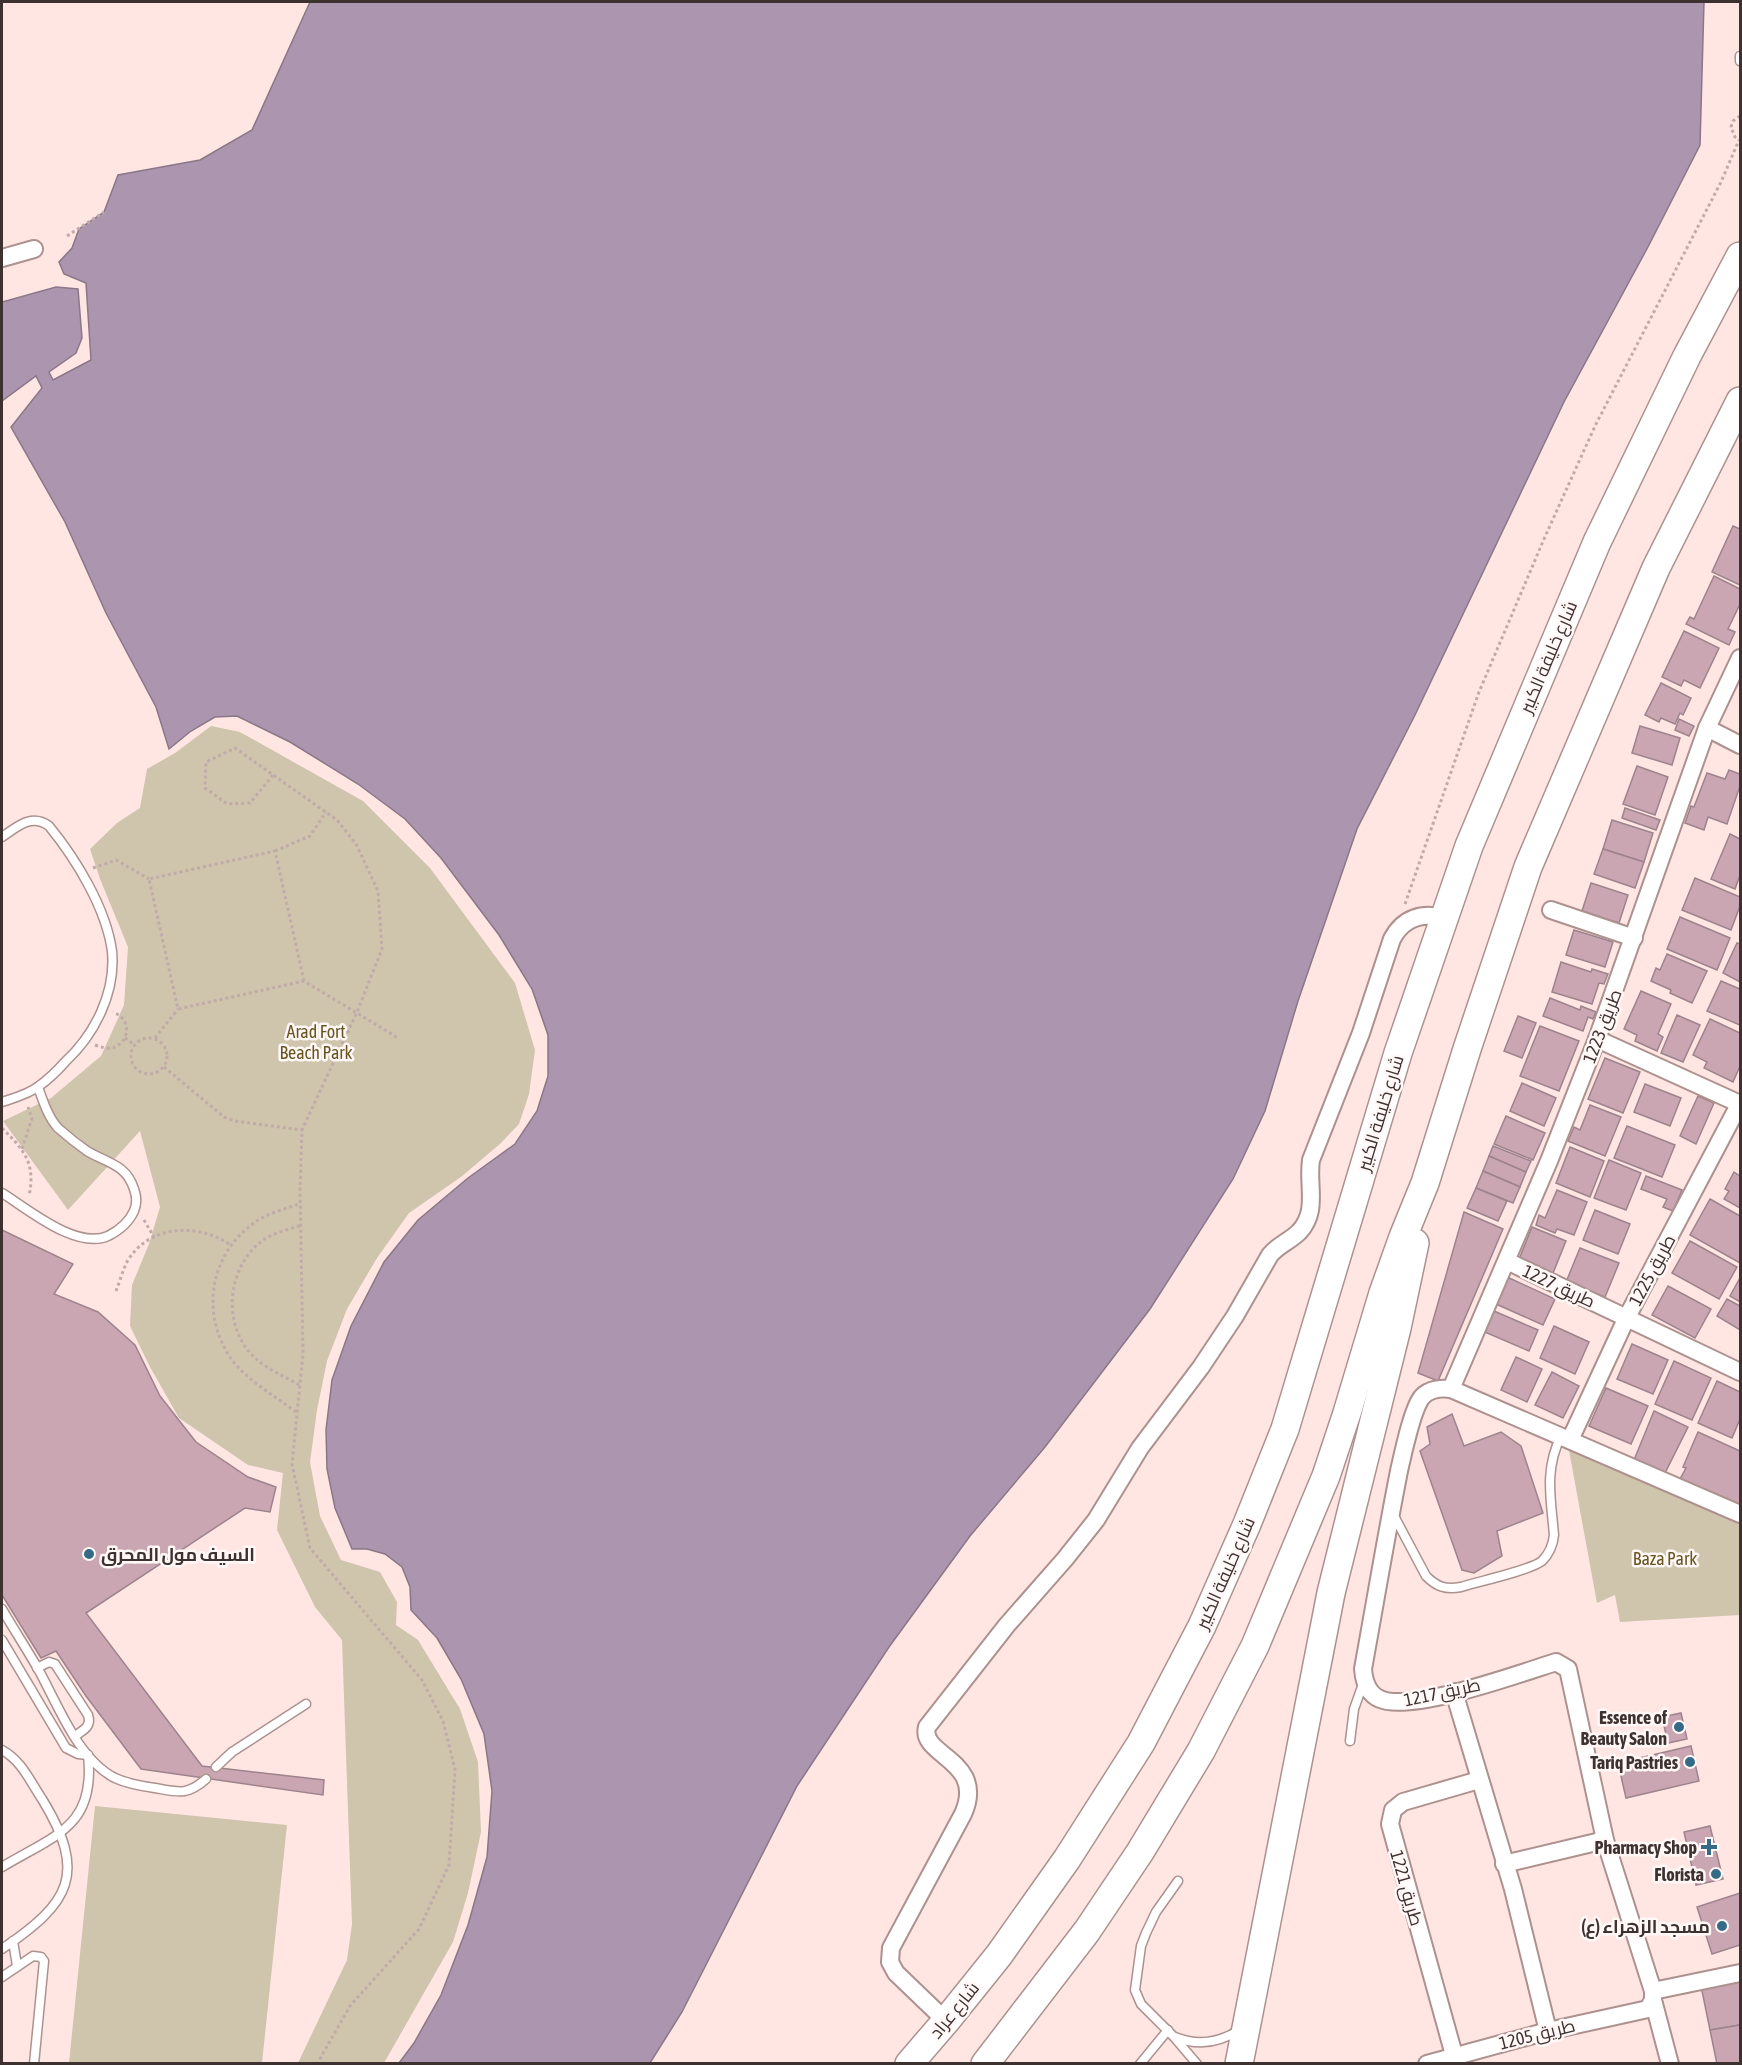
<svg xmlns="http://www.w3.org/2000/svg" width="1742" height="2065" viewBox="0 0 1742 2065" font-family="'Asap Condensed',Cairo,sans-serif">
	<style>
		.green { fill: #cfc4ac }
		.water { fill: #ac95ae; stroke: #8b7788; stroke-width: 1.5 }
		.building { fill: #c9a6b2; stroke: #9e838d; stroke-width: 1.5 }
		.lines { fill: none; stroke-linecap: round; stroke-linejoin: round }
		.lane-casing { stroke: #ad918e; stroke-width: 11 }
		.street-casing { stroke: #ad918e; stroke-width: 20 }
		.primary-casing { stroke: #ad918e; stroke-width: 30 }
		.path { stroke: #c0aba9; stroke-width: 3; stroke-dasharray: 3 3; stroke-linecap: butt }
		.lane { stroke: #fff; stroke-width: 8 }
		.street { stroke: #fff; stroke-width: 16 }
		.primary { stroke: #fff; stroke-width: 27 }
		.poi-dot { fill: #356b86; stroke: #fff8f7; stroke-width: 2 }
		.labels { text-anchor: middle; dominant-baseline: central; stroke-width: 5; stroke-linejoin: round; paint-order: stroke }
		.street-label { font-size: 18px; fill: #3e3231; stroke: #fff8f7 }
		.park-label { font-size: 18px; fill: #695520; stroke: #fff8f7 }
		.poi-label { font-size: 18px; font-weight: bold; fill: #3e3231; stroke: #fff8f7; text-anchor: end }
	</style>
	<rect width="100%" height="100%" fill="#ffe6e3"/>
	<g class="green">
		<polygon points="211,726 240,732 363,801 430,868 515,983 535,1050 529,1094 519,1124 501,1143 461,1177 409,1213 377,1258 347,1309 327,1361 317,1410 310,1462 320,1516 341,1560 380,1572 397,1602 396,1625 418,1640 460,1709 478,1762 481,1832 468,1893 453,1942 384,2063 298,2063 347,1960 352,1924 342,1640 315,1607 277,1530 283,1473 248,1465 179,1418 150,1367 130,1326 132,1285 149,1244 160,1207 140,1131 68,1210 3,1121 51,1098 101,1056 124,1005 128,947 100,879 90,849 117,823 140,808 147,769 175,753"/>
		<polygon points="1568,1445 1740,1525 1740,1615 1620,1622 1615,1595 1597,1603"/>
		<polygon points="95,1806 287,1825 262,2063 69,2063"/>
	</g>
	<polygon class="water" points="310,2 1704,2 1700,145 1649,245 1564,402 1415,715 1357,829 1298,1001 1265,1111 1233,1179 1150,1309 1045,1447 970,1536 889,1647 797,1786 682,2012 650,2063 399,2063 414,2043 441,1995 468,1925 487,1857 492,1791 484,1734 461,1679 437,1638 411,1610 410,1587 402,1567 385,1554 367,1549 352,1549 335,1508 327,1469 326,1430 332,1380 351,1326 384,1262 418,1220 468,1178 515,1144 537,1111 548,1076 548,1035 532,989 499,935 441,858 405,819 358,784 290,742 237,716 215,717 191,731 169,749 156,707 106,613 65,522 11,427 42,388 36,376 2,401 2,302 56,287 78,289 82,338 76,353 49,372 53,380 91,360 86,283 64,274 59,262 72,248 79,229 104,212 118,175 200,160 252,130"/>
	<g class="building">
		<polygon points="1733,526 1740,529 1740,585 1712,572"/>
		<polygon points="1714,576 1740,589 1740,604 1728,629 1735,632 1729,645 1686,624 1690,617 1694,619"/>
		<polygon points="1684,631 1719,648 1700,688 1684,680 1681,686 1662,677"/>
		<polygon points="1661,683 1691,698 1683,715 1680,713 1675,724 1661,718 1659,722 1645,715"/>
		<polygon points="1679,719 1694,726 1689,736 1675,730"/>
		<polygon points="1640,726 1680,738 1672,765 1632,753"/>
		<polygon points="1637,766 1668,777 1655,815 1623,804"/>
		<polygon points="1729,770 1740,774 1740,786 1727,824 1708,817 1704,830 1685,823 1691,806 1694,807 1707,773 1725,779"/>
		<polygon points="1625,808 1660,820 1656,830 1622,818"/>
		<polygon points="1612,820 1653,833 1644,862 1603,849"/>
		<polygon points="1730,834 1740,839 1740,875 1735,889 1711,879"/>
		<polygon points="1603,849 1644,862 1635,888 1594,874"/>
		<polygon points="1695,878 1740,897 1740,906 1731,930 1682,910"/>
		<polygon points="1591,883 1628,895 1619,923 1582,911"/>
		<polygon points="1680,917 1730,938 1717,970 1667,949"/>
		<polygon points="1574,930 1613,942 1605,967 1566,955"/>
		<polygon points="1737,943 1740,944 1740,982 1723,973"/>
		<polygon points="1667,954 1707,971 1692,1003 1670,993 1671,990 1651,981 1656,968 1660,970"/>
		<polygon points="1561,962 1591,972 1592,969 1608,974 1604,984 1599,983 1592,1004 1552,992"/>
		<polygon points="1721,981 1740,989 1740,1025 1707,1011"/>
		<polygon points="1641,991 1671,1004 1658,1034 1663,1037 1657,1051 1635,1041 1637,1035 1624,1029"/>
		<polygon points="1550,998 1580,1010 1581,1006 1596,1012 1593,1019 1588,1017 1583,1031 1543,1016"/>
		<polygon points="1677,1015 1700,1025 1683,1062 1661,1053"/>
		<polygon points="1518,1016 1536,1023 1522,1058 1504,1051"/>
		<polygon points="1710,1019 1740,1033 1740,1066 1733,1082 1704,1068 1707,1062 1693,1055"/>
		<polygon points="1540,1026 1579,1041 1559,1091 1520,1076"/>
		<polygon points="1605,1058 1640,1072 1623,1113 1588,1099"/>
		<polygon points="1522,1083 1556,1098 1544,1126 1510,1111"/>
		<polygon points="1645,1084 1681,1098 1670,1126 1634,1112"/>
		<polygon points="1698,1096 1714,1103 1696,1144 1680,1136"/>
		<polygon points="1590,1105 1621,1117 1605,1156 1568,1141 1574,1127 1580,1130"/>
		<polygon points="1506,1116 1545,1133 1533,1160 1494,1144"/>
		<polygon points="1627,1126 1675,1145 1662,1177 1614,1158"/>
		<polygon points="1493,1146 1531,1161 1526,1172 1489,1156"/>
		<polygon points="1570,1147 1604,1161 1590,1197 1556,1183"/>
		<polygon points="1489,1156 1526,1172 1520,1187 1483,1171"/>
		<polygon points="1609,1160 1641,1173 1626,1210 1594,1198"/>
		<polygon points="1483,1171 1520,1187 1513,1203 1476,1188"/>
		<polygon points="1734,1172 1740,1176 1740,1208 1724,1199 1729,1191 1725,1189"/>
		<polygon points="1646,1176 1682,1190 1673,1211 1663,1207 1667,1199 1641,1189"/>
		<polygon points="1476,1188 1507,1201 1498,1221 1467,1208"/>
		<polygon points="1557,1190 1587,1202 1574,1235 1557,1229 1555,1233 1536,1225 1539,1215 1545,1218"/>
		<polygon points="1710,1199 1740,1216 1740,1263 1690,1235"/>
		<polygon points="1595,1210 1630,1224 1618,1254 1583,1240"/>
		<polygon points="1464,1212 1503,1229 1438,1381 1418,1373"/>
		<polygon points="1532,1227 1566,1241 1551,1278 1517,1264"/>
		<polygon points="2,1230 73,1264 54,1294 98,1312 135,1345 160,1396 196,1442 248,1477 276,1487 270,1512 245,1508 86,1613 202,1766 324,1780 323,1795 141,1769 86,1696 56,1651 41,1658 2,1595"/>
		<polygon points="1690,1241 1737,1267 1719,1299 1672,1273"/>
		<polygon points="1580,1248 1619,1263 1605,1297 1566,1282"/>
		<polygon points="1507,1277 1555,1299 1543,1325 1496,1304"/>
		<polygon points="1740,1278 1740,1302 1730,1296"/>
		<polygon points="1668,1286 1711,1309 1695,1338 1652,1315"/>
		<polygon points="1727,1299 1740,1306 1740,1330 1717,1316"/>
		<polygon points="1494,1311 1538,1330 1529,1351 1485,1332"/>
		<polygon points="1554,1326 1589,1342 1575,1374 1540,1358"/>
		<polygon points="1632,1344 1668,1360 1653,1394 1617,1379"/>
		<polygon points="1516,1357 1542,1369 1527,1402 1501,1390"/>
		<polygon points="1674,1361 1711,1378 1692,1420 1655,1404"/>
		<polygon points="1552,1372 1579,1386 1563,1418 1535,1405"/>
		<polygon points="1717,1381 1740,1392 1740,1419 1732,1438 1698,1423"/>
		<polygon points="1606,1388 1648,1406 1631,1444 1589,1426"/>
		<polygon points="1654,1411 1688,1427 1665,1473 1634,1460"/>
		<polygon points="1452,1414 1464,1446 1501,1432 1521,1446 1543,1513 1497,1531 1502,1556 1474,1573 1462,1570 1420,1451 1430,1444 1427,1427"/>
		<polygon points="1698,1432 1740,1451 1740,1505 1680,1479 1686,1468 1683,1467"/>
		<polygon points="1681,1713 1687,1739 1668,1743 1662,1717"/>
		<polygon points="1691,1746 1699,1781 1626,1798 1618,1763"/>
		<polygon points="1710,1826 1723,1879 1696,1885 1684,1832"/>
		<polygon points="1740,1893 1740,1945 1712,1954 1697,1907"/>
		<polygon points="1740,1978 1740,2025 1710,2030 1701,1986"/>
		<polygon points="1740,2025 1740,2064 1717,2064 1710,2030"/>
	</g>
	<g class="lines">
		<defs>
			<g id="lane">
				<polyline points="1740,56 1740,61"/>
				<path d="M2,837C17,827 31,813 49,826C76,859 106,908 112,951C116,992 95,1034 66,1061C58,1070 49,1079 39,1086C29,1094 14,1098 2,1102"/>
				<path d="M2,1193C28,1209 76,1250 108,1236C118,1231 129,1222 134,1211C137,1204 137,1197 134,1189C126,1164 107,1163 87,1151C77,1144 67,1136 58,1128C48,1117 43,1101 38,1087"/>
				<path d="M1393,1514L1426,1576C1437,1587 1446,1590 1461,1587C1477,1582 1531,1570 1542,1561C1549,1554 1553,1545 1554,1535C1551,1499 1544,1470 1561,1436"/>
				<path d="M2,1609C13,1628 26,1648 37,1667C57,1702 77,1759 115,1778C128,1784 141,1786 155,1788C178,1792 187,1796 206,1779"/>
				<polyline points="2,1640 66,1748 78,1754 88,1755"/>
				<path d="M37,1668L49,1662L55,1664L88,1715C92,1727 83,1730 75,1736"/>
				<polyline points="1350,1741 1354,1709 1364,1681"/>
				<path d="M2,1750C21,1760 30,1781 42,1799C88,1874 70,1903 2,1949"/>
				<polyline points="216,1767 232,1752 306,1704"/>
				<path d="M2,1867C55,1835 96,1827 88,1755"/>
				<polyline points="1178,1881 1156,1912 1146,1933 1141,1946 1135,1990 1141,2004 1174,2037 1197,2064"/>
				<polyline points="13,1941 17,1966"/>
				<polyline points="2,1977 33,1956 41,1957 44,1961 34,2064"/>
				<path d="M1175,2037C1197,2046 1219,2043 1239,2030"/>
				<polyline points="1140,2064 1168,2030"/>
			</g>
			<g id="street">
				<polyline points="2,258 34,249"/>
				<polyline points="1707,728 1740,745"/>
				<polyline points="1551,910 1634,938"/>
				<polyline points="1597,1039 1740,1104"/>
				<polyline points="1507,1261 1740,1372"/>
				<polyline points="1451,1389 1549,1161 1597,1039 1707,728 1740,658"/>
				<polyline points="1570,1440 1627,1317 1740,1103"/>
				<polyline points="1454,1692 1513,1889 1548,2031"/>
				<polyline points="1504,1864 1605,1840"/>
				<polyline points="1653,1991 1740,1973"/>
				<polyline points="1653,2000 1670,2064"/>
				<path d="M946,2021L896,1973L890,1962L891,1948L963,1814C987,1760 919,1756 927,1727L1007,1625L1065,1559L1096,1520L1140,1448L1201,1367L1235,1316L1270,1255C1278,1245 1290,1241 1299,1232C1319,1211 1307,1185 1311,1160L1361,1033L1392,939C1403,918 1422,912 1444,918"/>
				<polyline points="1454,2055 1390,1824 1393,1810 1403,1802 1479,1780"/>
				<path d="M1427,2064L1548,2031L1648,2009L1653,2000V1991L1605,1840L1568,1669L1556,1662C1521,1673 1411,1713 1380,1699C1368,1694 1364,1681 1363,1669C1375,1603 1386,1537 1399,1471C1403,1454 1412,1409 1422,1397C1429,1389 1442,1388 1451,1389L1740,1514"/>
			</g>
			<g id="primary">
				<polyline points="909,2064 946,2021 999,1955 1067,1859 1141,1743 1202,1626 1247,1524 1285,1429 1398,1053 1469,846 1597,542 1687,356 1740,256"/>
				<polyline points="985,2064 1087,1931 1140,1852 1201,1751 1255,1646 1326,1476 1347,1413 1383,1293 1403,1237 1425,1183 1467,1049 1528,867 1656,568 1740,401"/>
				<polyline points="1239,2064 1331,1593 1397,1328 1415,1243"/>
			</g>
		</defs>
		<use href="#lane" class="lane-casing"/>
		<use href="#street" class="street-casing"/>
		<use href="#primary" class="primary-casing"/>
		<g class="path">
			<polyline points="1740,116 1733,121 1731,127 1735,137 1740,140"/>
			<polyline points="67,236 104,212"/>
			<polyline points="273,775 250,803 227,804 205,788 206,762 235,748 337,820 356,844 378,891 382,949 357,1012 302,1130 300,1190 303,1354 292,1464 310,1548 422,1680 443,1721 455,1769 449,1865 419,1929 350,2006 317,2064"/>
			<polyline points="275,851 310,836 326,812"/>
			<polyline points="93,868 116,860 149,879"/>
			<polyline points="1405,904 1479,692 1544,539 1595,426 1721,182 1739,140"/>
			<polyline points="304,981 275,851 149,879 178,1009 304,981 398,1038"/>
			<circle cx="149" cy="1056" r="18"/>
			<polyline points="125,1038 135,1045"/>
			<polyline points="155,1038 178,1009"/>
			<path d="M95,1045C108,1050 117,1050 125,1038C129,1026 125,1017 113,1012"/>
			<polyline points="164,1067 224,1117 235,1121 302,1130"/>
			<path d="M2,1128C24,1150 36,1163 29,1196"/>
			<polyline points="22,1149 32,1118 28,1107"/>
			<polyline points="144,1220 154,1237"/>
			<path d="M116,1291C120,1281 123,1269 128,1260C151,1224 198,1223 231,1245"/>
			<path d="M299,1385C286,1377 267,1369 256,1359C221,1328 226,1267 263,1240C273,1233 290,1229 302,1225"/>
			<path d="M296,1412C275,1396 248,1381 232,1360C200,1315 209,1255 254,1223C267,1213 286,1209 301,1203"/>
		</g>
		<use href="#lane" class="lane"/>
		<use href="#street" class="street"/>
		<use href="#primary" class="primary"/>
	</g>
	<g class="poi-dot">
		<circle cx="89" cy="1554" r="6"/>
		<circle cx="1679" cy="1727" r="6"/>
		<circle cx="1690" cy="1762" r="6"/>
		<path d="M1706 1838h6v6h6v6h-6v6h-6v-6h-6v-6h6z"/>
		<circle cx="1716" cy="1874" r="6"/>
		<circle cx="1722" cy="1926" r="6"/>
	</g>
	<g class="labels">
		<g class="street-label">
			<text transform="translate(1548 657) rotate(-67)">شارع خليفة الكبير</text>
			<text transform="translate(1602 1026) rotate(-69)">طريق 1223</text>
			<text transform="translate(1380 1113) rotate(-73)">شارع خليفة الكبير</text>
			<text transform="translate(1652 1270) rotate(-62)">طريق 1225</text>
			<text transform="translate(1559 1286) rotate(25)">طريق 1227</text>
			<text transform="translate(1225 1573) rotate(-66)">شارع خليفة الكبير</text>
			<text transform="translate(1442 1692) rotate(-12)">طريق 1217</text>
			<text transform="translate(1407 1888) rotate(74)">طريق 1221</text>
			<text transform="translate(954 2010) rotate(-51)">شارع عراد</text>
			<text transform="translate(1537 2034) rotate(-14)">طريق 1205</text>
		</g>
		<g class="park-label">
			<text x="316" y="1031">Arad Fort<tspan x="316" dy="21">Beach Park</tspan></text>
			<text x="1665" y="1558">Baza Park</text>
		</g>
		<g class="poi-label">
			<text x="101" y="1554" text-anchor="start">السيف مول المحرق</text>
			<text x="1667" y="1717">Essence of<tspan x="1667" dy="21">Beauty Salon</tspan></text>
			<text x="1678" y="1762">Tariq Pastries</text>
			<text x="1697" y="1847">Pharmacy Shop</text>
			<text x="1704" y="1874">Florista</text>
			<text x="1710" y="1926">مسجد الزهراء (ع)</text>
		</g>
	</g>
	<rect width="1742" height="2065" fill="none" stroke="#3e3231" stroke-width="6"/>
</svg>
